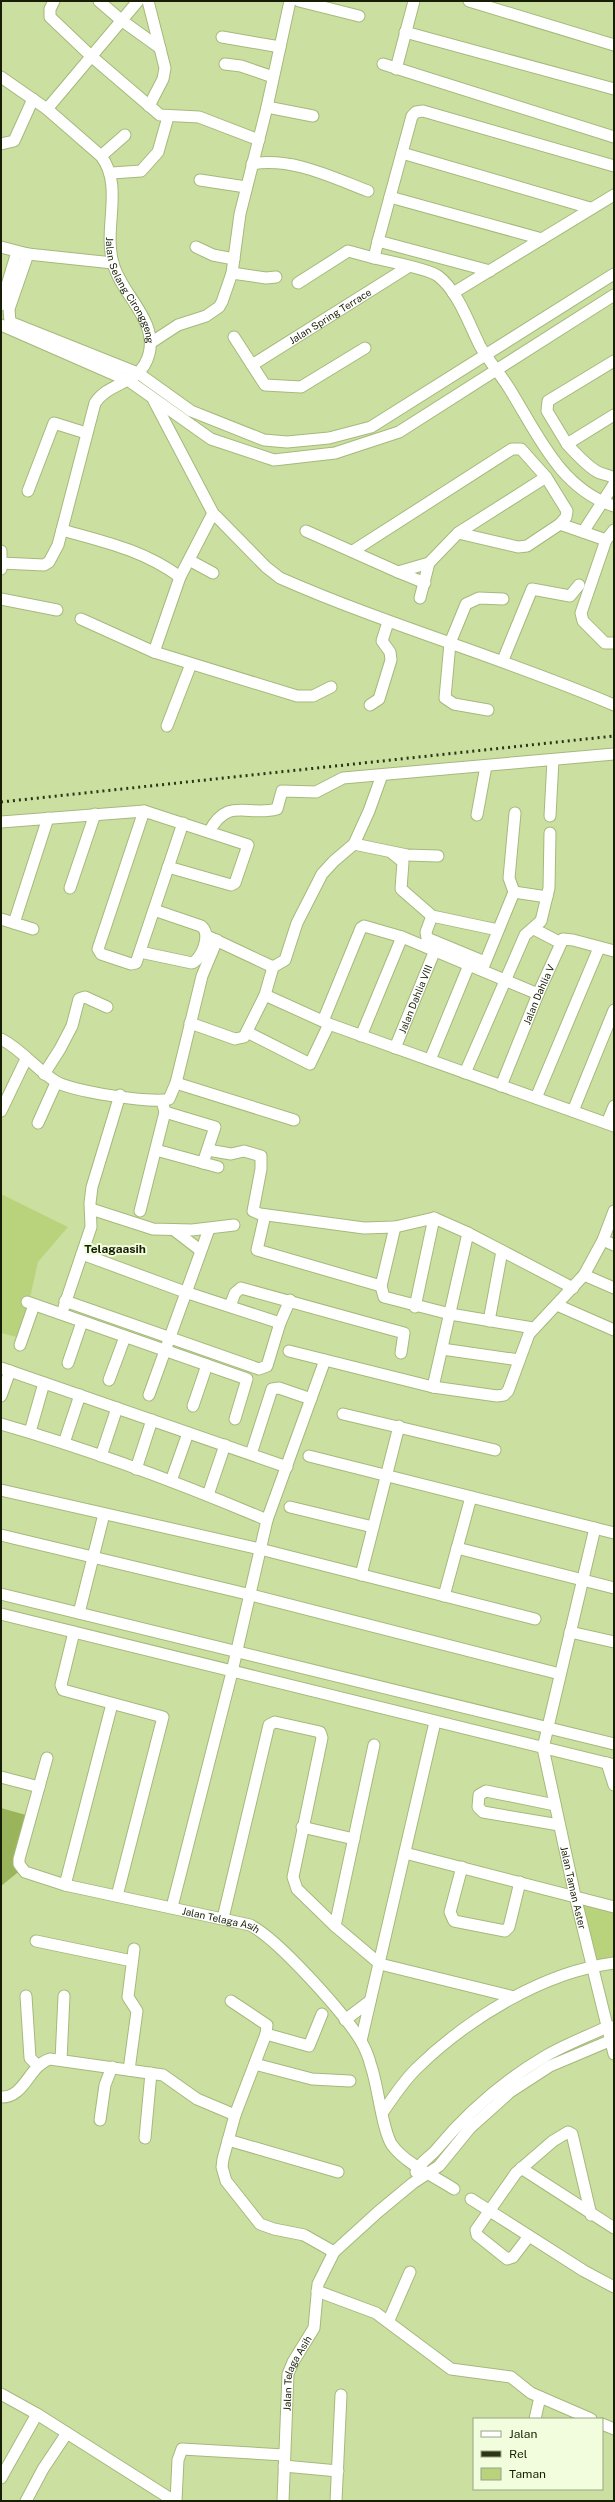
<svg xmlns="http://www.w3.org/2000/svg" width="615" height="2502" viewBox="0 0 615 2502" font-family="'Public Sans',sans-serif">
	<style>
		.green { fill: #b9d37d }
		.forest { fill: #9ab45b }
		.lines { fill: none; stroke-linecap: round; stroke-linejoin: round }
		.minor-casing { stroke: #a5b97b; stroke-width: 13 }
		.minor { stroke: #fff; stroke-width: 11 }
		.rail { stroke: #2c3517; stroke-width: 3; stroke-dasharray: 2 4; stroke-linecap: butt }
		.labels { text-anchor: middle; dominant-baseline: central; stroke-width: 4; stroke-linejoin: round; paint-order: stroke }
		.street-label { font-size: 10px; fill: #171e05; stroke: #f1fddd }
		.quarter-label { font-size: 12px; font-weight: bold; fill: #171e05; stroke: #f1fddd }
	</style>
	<rect width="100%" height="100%" fill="#cbe0a0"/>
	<g class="green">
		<polygon points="1,1194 68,1227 38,1262 21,1338 1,1333"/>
		<polygon points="576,1899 614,1909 614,1962 594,1964"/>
	</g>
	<polygon class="forest" points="1,1808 26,1815 22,1869 1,1886"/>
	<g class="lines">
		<defs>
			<g id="minor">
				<polyline points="54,1 50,9 50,17 91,56 160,115 199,117 259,140"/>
				<polyline points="99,1 121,20 160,48"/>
				<polyline points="148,1 165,68 163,79 149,106"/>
				<polyline points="299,1 359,16"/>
				<polyline points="469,1 614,45"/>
				<polyline points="405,32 614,89"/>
				<polyline points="222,37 280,47"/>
				<polyline points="225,64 241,66 273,77"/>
				<polyline points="383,64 614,137"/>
				<polyline points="396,69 414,1"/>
				<path id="s1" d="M1,77L47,109L101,156C124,186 103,228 113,263C121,294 158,320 149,354C141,385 109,381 95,403L58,545L49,562L44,565L1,563"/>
				<polyline points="267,107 313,116"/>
				<polyline points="47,109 138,1"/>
				<polyline points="1,144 14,141 33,99"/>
				<polyline points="402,153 590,208"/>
				<polyline points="101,156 125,135"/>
				<path d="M252,164C292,157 331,177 368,191"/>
				<polyline points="112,173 141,171 158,152 168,117"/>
				<polyline points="200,180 246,187"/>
				<polyline points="390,197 542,239"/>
				<path d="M378,241L374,258C387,261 429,269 438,276C458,291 469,324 480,346C489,361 500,374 509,388C537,433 560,489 614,506"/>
				<polyline points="1,247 28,254 113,263"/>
				<polyline points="196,247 213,255 234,259"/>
				<polyline points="28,254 9,309 10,322 138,373 191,411 264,440 287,442 329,438 371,427 614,274"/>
				<polyline points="490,271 378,241 412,116 416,112 423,111 614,166"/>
				<polyline points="232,273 266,278 276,277"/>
				<polyline points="298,283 348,251 374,258"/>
				<polyline points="453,293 614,195"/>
				<polyline points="1,305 17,252"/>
				<polyline points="1,325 129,381 211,439 274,460 335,453 399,432 614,295"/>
				<polyline points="234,337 252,365"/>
				<polyline points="152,342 178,325 206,316 219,307 222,302 232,273 240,214 267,107 290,1"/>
				<path id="s2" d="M365,348L301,387L265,385L252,365L408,267"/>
				<polyline points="154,401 214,515"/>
				<path d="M614,415L567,444C576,454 585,464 596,471C602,475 608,474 614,478"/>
				<polyline points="567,444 547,411 548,401 614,361"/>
				<polyline points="28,491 54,423 86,433"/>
				<path d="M62,530C105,542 143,550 180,577"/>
				<polyline points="614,530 606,540 581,613 583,621 605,643 614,643"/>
				<polyline points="306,531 398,572 429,563 458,533 518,547 527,546 560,524 606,540"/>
				<polyline points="583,532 614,484"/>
				<polyline points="458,533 546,477"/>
				<polyline points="1,551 1,569"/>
				<polyline points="353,551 512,449 521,449 546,477 567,511 566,517 560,524"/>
				<polyline points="189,560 213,573"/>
				<polyline points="398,572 425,583"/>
				<polyline points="420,598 429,563"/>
				<polyline points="1,599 57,610"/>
				<polyline points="81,619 154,652"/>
				<polyline points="503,660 532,589 570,596 579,585"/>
				<path d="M331,687L313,696H297L154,652L180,577L212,515L216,516L266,567L280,578C389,626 504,658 614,705"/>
				<polyline points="370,705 379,699 391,660 390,652 382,641 388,622"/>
				<polyline points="488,710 454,704 445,698 450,643 466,604 479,598 503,599"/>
				<polyline points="167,726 191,664"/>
				<polyline points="144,811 98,949 101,954 131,964 136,963 183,823"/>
				<polyline points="477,815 486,766"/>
				<polyline points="550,816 553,760"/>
				<polyline points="1,822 144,811 248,845 235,883 231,885 168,867"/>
				<path d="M209,832C228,796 247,817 277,809L282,791L316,792L343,778L614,754"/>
				<polyline points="354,844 407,855 438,856"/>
				<polyline points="392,853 403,862 401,889 432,916 498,930"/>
				<polyline points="70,888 95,814"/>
				<polyline points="514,892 509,878 515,813"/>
				<polyline points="432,916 426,932 427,938 485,962"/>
				<polyline points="1,919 33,929"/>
				<polyline points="14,923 48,818"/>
				<polyline points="534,929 561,943"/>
				<polyline points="207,936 273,967 285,960 297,923 322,874 334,861 354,844 369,811 382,775"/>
				<path d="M140,952L192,963C202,959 212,933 201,926L154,910"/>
				<polyline points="482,970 514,892 547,897"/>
				<polyline points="265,995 329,1024 614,1126"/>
				<polyline points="323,1021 361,928 364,926 402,937 538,994"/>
				<polyline points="190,1023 235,1039 244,1037 265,995 273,967"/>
				<polyline points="247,1032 310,1064 329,1024"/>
				<polyline points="361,1036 402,937"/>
				<path d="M1,1039C21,1049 36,1069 55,1081C69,1091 153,1104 169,1099L176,1083L202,976L217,940"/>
				<path id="s3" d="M395,1048L435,950"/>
				<polyline points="430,1060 469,965"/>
				<polyline points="465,1073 525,935 541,921 549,888 550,833"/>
				<polyline points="44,1074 60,1049 72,1026 79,999 85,997 107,1007"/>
				<polyline points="176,1083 294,1120"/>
				<path id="s4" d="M501,1086L538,994L563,939L573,940L614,951"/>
				<polyline points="536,1098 599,948"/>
				<polyline points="1,1111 26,1059"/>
				<polyline points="573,1111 614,1010"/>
				<polyline points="165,1112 215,1127 203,1163"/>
				<polyline points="38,1123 56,1083"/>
				<polyline points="607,1123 614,1106"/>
				<polyline points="156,1150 218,1167"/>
				<polyline points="208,1150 231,1154 244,1151 261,1156 261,1169 253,1211 260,1214 364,1228 395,1227 434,1218 468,1233 573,1288"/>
				<polyline points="91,1209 153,1229 192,1230 234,1225"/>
				<polyline points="140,1211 165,1112 162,1101"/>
				<polyline points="265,1215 257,1250 381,1286"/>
				<polyline points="395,1227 381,1286 384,1297 450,1314 533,1328"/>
				<polyline points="174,1230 200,1250"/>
				<polyline points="603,1240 614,1245"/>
				<polyline points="584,1275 614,1288"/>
				<polyline points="65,1301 259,1369 267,1366 280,1323 185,1292 82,1254"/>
				<polyline points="27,1302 247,1379 235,1419"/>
				<polyline points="557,1305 614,1330"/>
				<polyline points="230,1306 235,1293 241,1288 404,1333 401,1353"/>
				<polyline points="64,1307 91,1227 90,1203 92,1187 120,1095"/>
				<polyline points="415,1307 434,1218"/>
				<polyline points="489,1321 502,1251"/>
				<polyline points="280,1323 290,1300"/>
				<polyline points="20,1345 34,1305"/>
				<polyline points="442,1349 519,1360"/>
				<polyline points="289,1351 325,1360"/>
				<polyline points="68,1363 82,1322"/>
				<polyline points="1,1368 287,1467"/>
				<polyline points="109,1380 125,1337"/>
				<polyline points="433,1387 468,1233"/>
				<polyline points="149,1395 209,1229"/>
				<polyline points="1,1396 10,1371"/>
				<polyline points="193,1406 207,1365"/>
				<polyline points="343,1414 495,1450"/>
				<path d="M1,1424C92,1450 180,1483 267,1520"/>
				<polyline points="30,1432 44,1383"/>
				<polyline points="64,1443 80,1395"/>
				<polyline points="251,1454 272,1389 279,1388 311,1399"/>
				<polyline points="101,1456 117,1408"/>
				<polyline points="309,1456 614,1533"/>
				<polyline points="136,1469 152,1420"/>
				<polyline points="171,1481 188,1433"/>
				<polyline points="1,1490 260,1549 535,1619"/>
				<polyline points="208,1495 225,1445"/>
				<polyline points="290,1507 373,1527"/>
				<path id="s5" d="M595,1528L543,1748L575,1896L614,2054"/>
				<polyline points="1,1535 247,1594 560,1674"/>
				<polyline points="457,1548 614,1588"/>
				<polyline points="361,1575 399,1426"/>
				<polyline points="1,1594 614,1744"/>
				<polyline points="444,1596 471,1497"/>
				<polyline points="79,1613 104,1514"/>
				<polyline points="1,1614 614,1765"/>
				<polyline points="74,1632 61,1685 63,1690 163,1717 117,1896"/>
				<polyline points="570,1632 614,1642"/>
				<polyline points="607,1763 614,1785"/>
				<path id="s6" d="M1,1777L39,1787L19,1859V1864L25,1872L65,1885L250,1925C278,1939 344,2013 361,2041C365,2048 369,2058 371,2066C378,2085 382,2130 392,2145C406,2164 434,2176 454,2189"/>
				<polyline points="39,1787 47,1758"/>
				<polyline points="555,1805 486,1791 479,1795 478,1807 483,1812 559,1825"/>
				<polyline points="302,1827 354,1839"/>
				<polyline points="405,1853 614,1907"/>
				<polyline points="462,1867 450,1912 454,1921 505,1931 509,1927 520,1882"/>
				<polyline points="65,1885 112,1704"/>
				<polyline points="172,1907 231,1676 267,1520 325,1360 433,1387 497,1396 504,1395 508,1391 529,1334 584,1275 603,1240 614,1211"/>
				<polyline points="223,1918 269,1725 275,1722 320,1732 322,1738 293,1877 297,1889 335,1926 380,1964 514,1997"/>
				<polyline points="335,1926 374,1745"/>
				<polyline points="36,1941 132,1961"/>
				<polyline points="26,1996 30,2058 38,2066"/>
				<polyline points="231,2001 267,2025 266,2034 235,2115"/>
				<polyline points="345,2020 370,2001"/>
				<polyline points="266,2034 309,2046 322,2014"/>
				<polyline points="361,2041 435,1722"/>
				<polyline points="61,2060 64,1996"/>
				<polyline points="255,2064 312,2079 350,2081"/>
				<polyline points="129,2070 137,2011 128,1997 134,1949"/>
				<path d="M1,2097C25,2098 29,2065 50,2059L163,2075L197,2099L235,2115L223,2159L222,2167L226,2181L260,2224L274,2229L304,2235L334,2252"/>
				<path d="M383,2112C393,2097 404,2081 416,2069C467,2019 543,1972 614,1963"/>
				<polyline points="100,2120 105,2085 112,2067"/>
				<polyline points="145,2138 151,2073"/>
				<polyline points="228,2140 338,2172"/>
				<polyline points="521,2168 614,2228"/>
				<path d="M416,2172C419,2163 429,2158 436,2150C467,2113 502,2082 544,2057C564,2045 586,2037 607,2027H613"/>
				<polyline points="471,2199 584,2271 614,2287"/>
				<polyline points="529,2236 513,2257 507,2259 477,2235 476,2230 516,2173 553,2141 568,2132 572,2134 591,2215"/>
				<polyline points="317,2291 376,2313 451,2369 511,2377 531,2393 591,2419"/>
				<polyline points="389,2320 410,2272"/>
				<polyline points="1,2394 37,2414 174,2501"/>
				<polyline points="535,2419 540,2397"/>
				<polyline points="602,2424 614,2429"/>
				<polyline points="284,2466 338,2471"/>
				<polyline points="1,2478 37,2414"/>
				<polyline points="26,2501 43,2469 67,2433"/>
				<polyline points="176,2501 178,2460 182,2449 284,2455"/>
				<path id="s7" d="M283,2501L288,2374L293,2362L314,2328L318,2284L334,2252L378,2212L413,2183L439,2166L470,2128L510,2092L550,2066L614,2039"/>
				<polyline points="336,2501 341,2395"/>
			</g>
		</defs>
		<use href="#minor" class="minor-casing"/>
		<use href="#minor" class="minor"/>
		<polyline class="rail" points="1,802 614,736"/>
	</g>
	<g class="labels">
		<g class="street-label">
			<text stroke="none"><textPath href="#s1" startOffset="269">Jalan Selang Cironggeng</textPath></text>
			<text stroke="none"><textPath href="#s2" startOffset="227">Jalan Spring Terrace</textPath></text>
			<text stroke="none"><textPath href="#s4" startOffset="99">Jalan Dahlia V</textPath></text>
			<text stroke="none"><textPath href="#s3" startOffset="53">Jalan Dahlia VIII</textPath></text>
			<text stroke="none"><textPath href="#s5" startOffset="369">Jalan Taman Aster</textPath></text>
			<text stroke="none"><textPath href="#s6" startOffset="331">Jalan Telaga Asih</textPath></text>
			<text stroke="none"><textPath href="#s7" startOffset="130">Jalan Telaga Asih</textPath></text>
		</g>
		<g class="quarter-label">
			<text x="115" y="1249">Telagaasih</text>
		</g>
	</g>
	<rect width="615" height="2502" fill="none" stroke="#171e05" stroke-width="4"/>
	<rect x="473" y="2418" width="130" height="72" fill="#f1fddd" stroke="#9aa487"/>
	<rect x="481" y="2431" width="20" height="6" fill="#ffffff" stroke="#9aa487"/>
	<text x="509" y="2438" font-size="12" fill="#171e05">Jalan</text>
	<rect x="481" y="2451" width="20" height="6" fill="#2c3517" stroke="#9aa487"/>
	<text x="509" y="2458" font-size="12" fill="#171e05">Rel</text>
	<rect x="481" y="2468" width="20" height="12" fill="#b9d37d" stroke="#9aa487"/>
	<text x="509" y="2478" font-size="12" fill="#171e05">Taman</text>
</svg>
